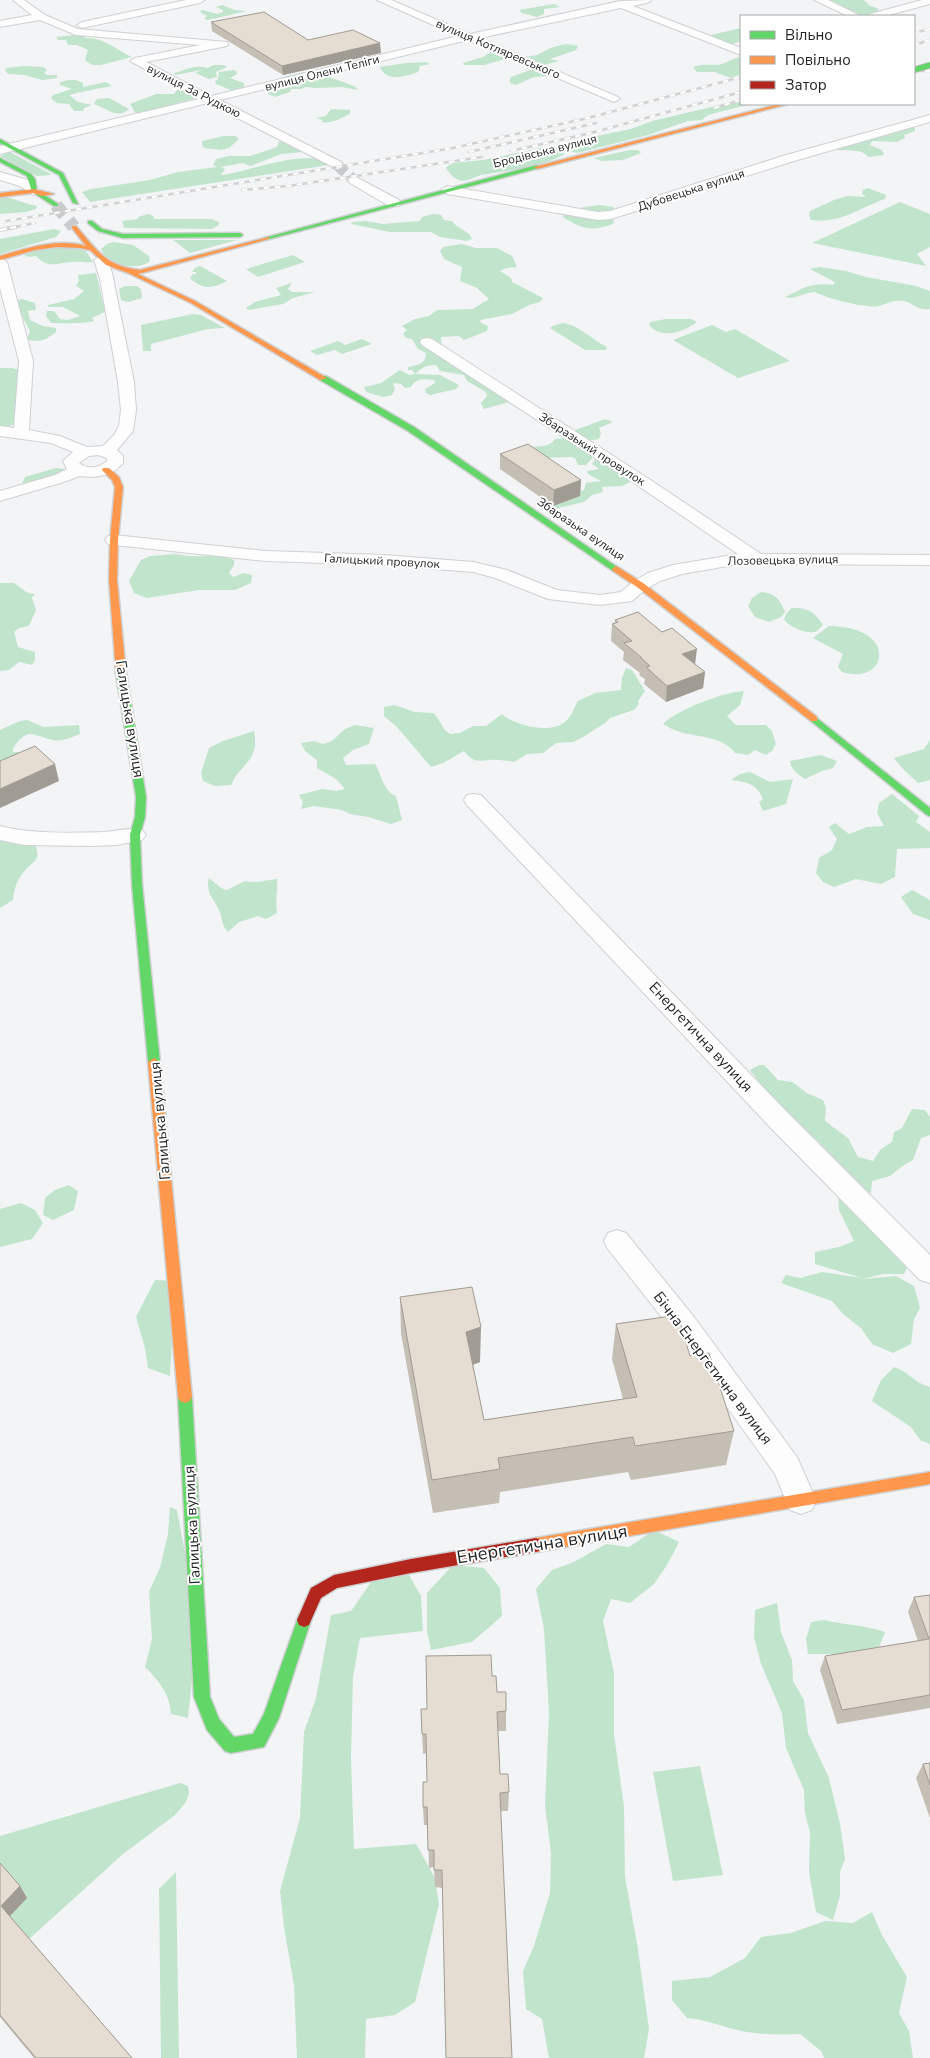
<svg xmlns="http://www.w3.org/2000/svg" width="930" height="2058" viewBox="0 0 930 2058" font-family="'Nunito Sans',sans-serif">
	<style>
		.green { fill: #c1e5cc }
		.lines { fill: none; stroke-linecap: round; stroke-linejoin: round }
		.street-tunnel { stroke: #c9cbcc; stroke-width: 11; stroke-dasharray: 11 5.5; stroke-linecap: butt }
		.primary-tunnel { stroke: #c9cbcc; stroke-width: 13; stroke-dasharray: 13 7; stroke-linecap: butt }
		.street-casing { stroke: #cfd0d2; stroke-width: 2 }
		.fast-casing { stroke: #cfd0d2; stroke-width: 3 }
		.slow-casing { stroke: #cfd0d2; stroke-width: 3 }
		.jam-casing { stroke: #cfd0d2; stroke-width: 3 }
		.street { fill: #fdfdfe; fill-rule: evenodd }
		.fast { fill: #63d668; fill-rule: evenodd }
		.slow { fill: #ff974d; fill-rule: evenodd }
		.jam { fill: #b3261e; fill-rule: evenodd }
		.rail-far1-casing { stroke: #d2d2d2; stroke-width: 2.5 }
		.rail-casing { stroke: #d2d2d2; stroke-width: 4 }
		.rail-far1 { stroke: #fff; stroke-width: 2; stroke-dasharray: 5.5; stroke-linecap: butt }
		.rail { stroke: #fff; stroke-width: 2.5; stroke-dasharray: 7; stroke-linecap: butt }
		.fast-bridge-casing { stroke: #c1bbc3; stroke-width: 7; stroke-linecap: butt }
		.fast-bridge { stroke: #63d668; stroke-width: 5.5 }
		.wall { fill: #c5beb5 }
		.shaded-wall { fill: #a09b93 }
		.building { fill: #e5ddd2; stroke: #a09b93 }
		.labels { text-anchor: middle; dominant-baseline: central; stroke-width: 4; stroke-linejoin: round; paint-order: stroke }
		.far-street-label { font-size: 12px; fill: #242526; stroke: #fff }
		.street-label { font-size: 15px; fill: #242526; stroke: #fff }
		.near-street-label { font-size: 18px; fill: #242526; stroke: #fff }
	</style>
	<rect width="100%" height="100%" fill="#f2f4f6"/>
	<g class="green">
		<path d="M826,0H864L870,6L877,8L880,13C863,18 860,16 843,9L840,4Z"/>
		<polygon points="554,4 560,7 544,9 544,14 537,17 522,13 519,10"/>
		<polygon points="222,5 235,10 247,11 208,20 204,19 207,16 200,12 202,10 217,14 223,12 223,10 216,7"/>
		<polygon points="741,28 741,41 730,45 707,36"/>
		<path d="M85,34V38C103,37 117,50 132,57L101,65H92L85,60L88,50L77,45H68L66,40H58L56,37Z"/>
		<path d="M567,44L578,46L576,50L550,59L559,61L544,65L525,57C529,56 534,56 537,55C548,49 554,46 567,44Z"/>
		<polygon points="491,52 500,54 506,59 484,65 464,65 463,63 483,57"/>
		<path d="M741,57V74L731,78L715,72H697L693,67C702,64 708,65 718,65C725,64 732,58 741,57Z"/>
		<path d="M426,62L430,64L420,66L418,72C407,76 386,83 380,67L406,63Z"/>
		<path d="M213,65H224L227,67L216,72L217,77L209,79L195,73L202,70L175,75L174,73C185,70 196,64 208,68Z"/>
		<polygon points="24,66 43,67 47,70 44,73 47,75 57,75 57,78 42,80 24,75 8,74 5,70 6,68"/>
		<polygon points="533,69 554,76 534,77 516,85 512,84 509,81 511,77"/>
		<polygon points="233,70 236,71 237,74 230,78 244,83 244,88 231,90 216,84 215,81 218,79 219,72"/>
		<path d="M304,72H310L312,76C327,75 342,81 356,87L357,90L342,87L315,88L305,87L301,89H291L290,92L275,97L268,94L271,89L283,87V85L279,84L284,79L280,78L283,77Z"/>
		<path d="M69,80H76L83,83V87L106,82L112,86C97,89 83,91 69,95L78,102L92,105L84,108L83,111H74L69,104L57,103L51,98L53,95L72,89L60,85V82Z"/>
		<polygon points="194,88 199,94 193,99 136,114 130,104 156,94 174,94 178,89"/>
		<path d="M109,98L129,109C118,120 106,108 94,104L97,99Z"/>
		<polygon points="741,100 741,104 751,104 708,115 702,120 688,121 648,135 577,153 566,150 557,144 631,129 652,121"/>
		<path d="M331,109L350,110V114C341,118 332,124 321,122L323,120L315,118L326,116Z"/>
		<path d="M910,126L915,128V131L904,135L905,138L897,142L872,141L870,145L882,150L884,155L869,157C859,146 844,154 831,148Z"/>
		<polygon points="224,136 235,136 239,139 229,148 221,150 204,148 202,144 202,141"/>
		<path d="M294,138L313,151L281,154L251,166L242,163L221,167L225,169L221,175C245,173 311,146 329,165L90,202L82,192L91,189L150,180L178,172L217,167L213,165L216,159L229,156H250L277,147L279,142Z"/>
		<path d="M546,147H555L565,154C540,168 509,170 481,175C474,177 466,183 459,180C454,179 447,171 446,167L454,163L483,160Z"/>
		<polygon points="630,150 638,150 641,153 623,160 601,161 594,158"/>
		<polygon points="10,152 51,174 51,175 37,176 0,156"/>
		<path d="M868,188L886,195L885,199C859,208 840,224 811,220L809,215L810,211L834,200L848,196L866,197L862,194L863,190Z"/>
		<path d="M0,196C14,198 23,203 37,206L36,209L26,212L0,214Z"/>
		<polygon points="900,202 930,214 930,247 917,254 926,266 812,243"/>
		<path d="M599,205L614,207L613,213L605,215L614,220L613,224C591,232 582,229 563,217L564,213L579,208Z"/>
		<polygon points="148,214 153,216 154,219 211,219 219,222 219,225 212,229 124,228 122,221 138,219 138,217"/>
		<path d="M433,214L441,215L444,220L452,221C457,229 469,230 472,239L467,241L440,237L431,232H390L351,224L352,222L366,221L383,224L420,221L422,217Z"/>
		<polygon points="54,229 61,231 56,237 0,254 0,239"/>
		<polygon points="173,240 237,240 190,253"/>
		<path d="M114,242L133,245L149,256L150,261C136,272 108,265 101,249L107,244Z"/>
		<path d="M462,244L476,248H497L512,256L517,267L506,268L500,271L511,278L512,282L543,298L540,302L529,305L512,314L480,320L481,323L488,326L487,331L464,340L459,336L441,337L442,350L513,401L484,409L481,403L487,396L486,392L467,381L464,375L440,371L436,365C428,365 421,367 416,374L440,375L459,385L456,389L430,395L426,393L425,389L435,383L434,380C424,379 416,378 411,387L405,388L401,384L393,383L395,389L392,395L383,397L366,392L364,387L381,383L400,370L409,375L415,374L412,370H408V367C418,365 426,364 426,353L418,349L412,339L406,338L403,334L407,330L402,326L415,319L429,316L437,310L473,309L489,299L477,288L460,281L462,267L444,259L440,251L443,247Z"/>
		<path d="M71,247L86,251L93,262C87,263 84,262 78,262C61,260 51,272 36,256L29,257L24,255L42,249Z"/>
		<polygon points="293,255 305,262 258,277 246,269"/>
		<path d="M200,266L227,281C212,289 202,290 190,278L193,274H196V272H192L195,268Z"/>
		<path d="M819,267L846,271L866,277L916,286L930,291V309C915,311 913,301 901,301C892,300 887,304 879,306C868,309 825,298 815,292C805,292 796,300 785,297C803,288 812,282 833,285L835,282L810,269Z"/>
		<path d="M96,273L105,312L92,318L94,321C85,324 62,323 51,323L46,316L47,311H54L60,319L68,320L80,316L63,307H48V305L74,299L84,291L76,286L79,281L78,275Z"/>
		<polygon points="292,283 288,289 292,292 315,292 293,298 283,304 249,310 246,308 255,302 281,295 276,288"/>
		<polygon points="125,286 137,286 141,289 142,298 128,302 121,300 119,289"/>
		<path d="M22,299L35,303L36,310L28,311L30,320L43,326L56,328V332C48,339 38,344 27,339L30,331L20,312L18,300Z"/>
		<polygon points="193,314 201,315 225,328 208,329 151,344 151,351 143,351 141,325"/>
		<path d="M666,319H691L697,322C684,332 661,340 649,325L650,322Z"/>
		<path d="M562,323C578,324 592,340 607,347L606,350H585L550,328L553,326Z"/>
		<polygon points="712,325 726,332 735,329 790,361 738,378 673,340"/>
		<polygon points="362,339 372,344 342,354 335,350 317,355 310,351 338,341 345,345"/>
		<polygon points="0,368 12,368 29,373 17,424 0,428"/>
		<path d="M605,419L613,422L599,428L601,433L599,439L588,441L595,455L586,465H578L575,458L571,457L537,458L529,447C539,446 549,448 555,439L565,438L573,431Z"/>
		<polygon points="596,458 634,480 622,486 602,487 603,492 592,495 584,502 554,509 549,506 564,497 584,490 586,483 601,481 588,474 587,471 599,469 592,464"/>
		<polygon points="56,468 64,469 64,472 31,486 22,484 25,477"/>
		<path d="M177,554C195,559 218,553 234,560V565L229,573L233,577L244,573L252,575L251,583L235,590H199L147,598L134,593L129,581L141,560L150,556Z"/>
		<polygon points="0,583 14,583 28,593 35,594 32,598 36,610 29,626 19,628 14,632 18,647 35,652 35,660 32,665 19,662 9,670 0,671"/>
		<path d="M761,592C775,593 780,600 785,612L781,617L769,622L755,617L748,606L752,598Z"/>
		<path d="M792,608C807,607 815,612 823,625L816,632C804,633 793,629 784,620L786,614Z"/>
		<path d="M829,626C841,626 853,628 863,633C884,642 886,669 861,674C855,675 847,673 842,672L838,667L843,654L813,638Z"/>
		<path d="M626,668L632,670L645,691L638,701L639,704L634,710L610,718L605,723L583,737L573,742L556,743L543,753L527,754L514,762C508,761 503,760 497,760C481,758 477,767 464,751L443,763L431,767L397,727L384,716V707L394,705L415,712L434,713L445,730L450,734L460,733L473,726H486L502,714C513,725 548,733 562,724C571,719 573,709 578,701L595,693L621,690L622,678Z"/>
		<path d="M744,691L740,705L727,716L736,725H766L772,731L776,744L772,751L766,755L755,750L748,755L735,753C722,735 696,738 677,731C672,730 668,726 663,724C677,710 723,692 744,691Z"/>
		<path d="M27,720L44,727L79,725L80,734C72,737 63,742 53,740C34,736 28,726 13,748V752H24L0,773V730L20,721Z"/>
		<path d="M355,725L374,728L369,744L353,750L343,758L346,765L375,764C382,775 383,791 396,796L402,820L391,824L368,817L350,814L342,810L314,806L301,809L303,803L299,795L322,789L336,791L345,789L336,779L317,768V760L305,751L301,743L314,741L323,744L332,741L345,729Z"/>
		<path d="M254,731C260,762 241,762 231,785L215,786L203,781L201,773L209,748L223,741Z"/>
		<polygon points="930,740 930,780 918,783 903,769 894,758 924,749"/>
		<path d="M821,755L837,761L833,768L822,771L805,779C798,774 791,770 790,761Z"/>
		<path d="M750,772L770,782L793,779L786,804L763,811L759,802L763,799C757,784 747,782 731,780L740,774Z"/>
		<polygon points="892,794 919,816 916,822 930,832 930,848 897,849 895,877 881,884 856,879 834,887 823,882 816,873 819,858 832,850 837,839 829,827 835,823 849,834 867,827 884,826 877,813 879,803"/>
		<path d="M0,833L35,844C43,862 30,862 22,874C16,882 14,891 13,900L0,908Z"/>
		<path d="M209,878L221,888L227,890L245,881C255,884 266,880 277,879C278,892 275,900 277,913L266,919L258,916L239,922L228,932C221,925 223,918 219,910C213,898 205,892 209,878Z"/>
		<polygon points="912,890 930,900 930,920 913,914 901,897"/>
		<polygon points="759,1065 764,1065 778,1080 792,1082 807,1093 823,1100 826,1108 825,1121 848,1138 858,1157 873,1161 881,1149 892,1142 894,1132 902,1128 912,1109 925,1110 930,1117 930,1135 921,1138 913,1160 904,1165 890,1176 872,1181 871,1193 863,1189 817,1140 797,1127 790,1114 776,1105 750,1070"/>
		<polygon points="69,1185 78,1191 74,1210 53,1220 43,1215 45,1198 55,1190"/>
		<polygon points="838,1194 910,1261 904,1274 883,1274 863,1279 896,1276 914,1286 920,1308 914,1319 911,1344 893,1353 872,1344 861,1328 843,1314 832,1301 781,1283 786,1275 800,1278 822,1272 862,1278 815,1264 815,1252 839,1247 854,1241 839,1210"/>
		<polygon points="21,1203 35,1210 43,1223 32,1239 0,1247 0,1209"/>
		<polygon points="155,1280 175,1281 170,1376 148,1368 145,1348 136,1317"/>
		<path d="M894,1367C908,1371 916,1384 930,1387V1444L920,1440L911,1427L872,1401L881,1380Z"/>
		<path d="M170,1507L177,1510L198,1623L188,1718L171,1714C170,1694 159,1681 145,1667L152,1639L149,1592L160,1568L168,1534Z"/>
		<polygon points="654,1530 679,1542 667,1565 654,1584 630,1603 611,1599 603,1621 614,1673 614,1734 624,1807 625,1877 637,1943 649,2029 644,2058 549,2058 542,2019 526,2009 523,1971 534,1946 550,1893 551,1853 545,1806 549,1713 544,1629 536,1589 552,1570 574,1562 606,1544 629,1547"/>
		<polygon points="453,1565 484,1568 500,1588 502,1616 472,1642 431,1650 427,1631 427,1593"/>
		<polygon points="406,1570 421,1596 423,1631 360,1638 353,1677 351,1759 354,1849 416,1844 435,1878 439,1904 415,2002 395,2015 366,2019 365,2058 297,2058 294,1985 284,1927 280,1891 300,1818 304,1732 316,1698 331,1615 351,1611 374,1578"/>
		<polygon points="777,1603 781,1632 792,1660 793,1681 804,1700 808,1733 829,1778 840,1824 845,1859 840,1872 840,1896 833,1920 816,1912 809,1872 810,1832 805,1813 804,1790 786,1748 782,1713 761,1664 754,1637 755,1610"/>
		<path d="M824,1620C845,1625 865,1625 885,1632L879,1647L852,1654H808L806,1639L811,1622Z"/>
		<polygon points="700,1766 723,1875 673,1881 653,1772"/>
		<polygon points="180,1783 188,1786 189,1793 186,1802 175,1815 123,1854 28,1940 8,1918 0,1868 0,1836"/>
		<polygon points="176,1872 179,2058 161,2058 159,1889"/>
		<path d="M872,1912L882,1935L907,1977L899,2013L909,2031L913,2058H824L821,2051L800,2034C778,2035 759,2035 737,2030C720,2026 705,2019 687,2018L672,2000V1981L710,1977L745,1958L761,1937L791,1933L825,1921L853,1923Z"/>
	</g>
	<g class="lines">
		<polyline class="street-tunnel" points="337,165 354,180"/>
		<polyline class="primary-tunnel" points="56,205 74,227"/>
		<defs>
			<g id="street">
				<polygon points="13,0 24,0 45,15 78,29 227,42 228,44 227,46 146,62 211,96 458,36 377,0 391,0 470,34 620,1 651,0 650,2 633,6 741,48 741,55 621,8 480,38 618,97 620,99 614,102 468,40 220,100 341,162 343,165 341,168 337,169 208,103 0,154 0,146 199,99 130,61 135,58 200,45 76,35 40,20 0,27 0,21 32,15"/>
				<polygon points="186,0 205,0 200,3 82,28 77,25 82,22"/>
				<polygon points="814,0 828,0 861,16 848,16"/>
				<polygon points="922,0 930,0 930,4 885,16 869,16 870,14"/>
				<polygon points="930,115 930,122 794,161 611,219 598,220 447,194 441,190 447,186 598,212 610,211 786,155"/>
				<polygon points="0,172 28,180 40,191 34,195 20,186 0,180"/>
				<polygon points="354,176 399,200 400,203 399,206 389,206 350,183 348,180 350,177"/>
				<path d="M101,256L108,260L112,273L134,382L136,410L133,431L117,450L123,456V463L116,470L105,475L93,477L79,476L67,481L0,501V491L55,475L67,469L63,461L73,452L51,443L0,436V426L14,428L19,361L0,288V258L7,262L33,361L29,430L60,436L87,447L103,446L114,435L119,426L121,410L118,382L100,279L94,260ZM98,455L107,458V461C98,468 88,470 79,463L89,456Z"/>
				<polygon points="427,338 432,339 649,479 761,554 930,555 930,565 739,564 682,574 660,581 646,589 632,601 600,605 548,599 495,578 473,572 384,565 266,561 114,545 108,544 105,540 108,536 114,535 266,551 384,555 473,562 507,570 557,590 600,595 621,592 634,581 648,573 673,565 738,554 637,485 422,345 420,342 422,339"/>
				<polygon points="474,794 481,795 785,1110 930,1255 930,1283 920,1280 767,1124 467,805 464,800 467,795"/>
				<path d="M0,826C29,834 73,833 104,832C117,831 130,827 142,830L146,835L142,840L117,845L91,846L24,845L0,840Z"/>
				<polygon points="617,1230 626,1233 694,1317 797,1457 816,1500 812,1510 801,1514 790,1510 775,1474 674,1333 608,1249 604,1241 608,1233"/>
			</g>
			<g id="fast">
				<polygon points="0,139 63,173 78,204 73,203 59,175 0,143"/>
				<polygon points="0,158 31,174 35,179 37,190 58,204 58,206 54,206 32,192 27,176 0,162"/>
				<polygon points="537,165 539,168 269,239 264,238"/>
				<polygon points="88,221 92,221 102,229 123,234 240,233 243,235 240,237 123,238 98,231 88,223"/>
				<polygon points="320,376 326,376 414,427 620,569 616,572 613,571 408,431 320,380"/>
				<polygon points="121,670 126,673 146,797 145,817 140,835 142,884 160,1062 154,1066 148,1062 132,884 130,835 135,817 136,797 116,673"/>
				<polygon points="814,716 930,808 930,816 927,815 811,721 811,717"/>
				<polygon points="185,1391 190,1393 192,1397 210,1697 219,1719 234,1737 253,1734 264,1714 299,1615 304,1613 309,1615 311,1620 279,1718 264,1747 231,1753 225,1751 207,1730 194,1697 178,1397 180,1393"/>
			</g>
			<g id="slow">
				<polygon points="780,104 788,104 537,169 534,167"/>
				<polygon points="34,189 54,194 42,196 33,193 0,197 0,193"/>
				<path d="M72,226H76C97,250 105,266 140,270L269,237V239L138,274L195,301L327,378L320,380L191,303L128,273L106,265L90,250L80,248L57,247L35,250L0,260V256C28,248 57,238 86,246L72,228Z"/>
				<polygon points="103,468 109,468 119,477 123,487 118,540 117,580 126,673 121,676 116,673 109,580 110,540 115,487 112,480 102,470"/>
				<polygon points="616,566 643,583 817,717 817,721 811,721 637,587 613,571 612,569"/>
				<polygon points="154,1058 160,1062 192,1397 190,1401 185,1403 180,1401 178,1397 148,1062"/>
				<polygon points="930,1472 930,1484 536,1552 531,1550 529,1545 531,1540 536,1538"/>
			</g>
			<polygon id="jam" points="536,1538 541,1540 543,1545 541,1550 536,1552 411,1573 337,1588 321,1598 309,1625 304,1627 299,1625 297,1620 311,1588 334,1575 411,1559"/>
		</defs>
		<use href="#street" class="street-casing"/>
		<use href="#fast" class="fast-casing"/>
		<use href="#slow" class="slow-casing"/>
		<use href="#jam" class="jam-casing"/>
		<use href="#street" class="street"/>
		<use href="#fast" class="fast"/>
		<use href="#slow" class="slow"/>
		<use href="#jam" class="jam"/>
		<defs>
			<g id="rail-far1">
				<polyline points="914,33 930,29"/>
				<polyline points="914,45 930,40"/>
				<polyline points="914,71 930,71"/>
				<polyline points="714,108 741,100"/>
				<polyline points="511,151 591,133 741,92"/>
				<polyline points="469,152 596,123"/>
				<polyline points="242,190 288,186 482,157"/>
				<polyline points="0,222 453,148 588,118 741,77"/>
				<polyline points="10,228 35,223"/>
			</g>
			<polyline id="rail" points="0,230 16,227"/>
		</defs>
		<use href="#rail-far1" class="rail-far1-casing"/>
		<use href="#rail" class="rail-casing"/>
		<use href="#rail-far1" class="rail-far1"/>
		<use href="#rail" class="rail"/>
		<defs>
			<polyline id="fast-bridge" points="914,70 930,65"/>
		</defs>
		<use href="#fast-bridge" class="fast-bridge-casing"/>
		<use href="#fast-bridge" class="fast-bridge"/>
	</g>
	<g class="wall">
		<polygon points="211,22 308,40 381,53 283,75 212,31"/>
		<polygon points="500,454 581,480 580,496 553,506 500,469"/>
		<polygon points="615,620 695,664 705,672 703,688 666,702 644,684 645,679 639,675 640,673 623,660 624,652 611,641 612,624 615,623"/>
		<polygon points="400,1297 480,1362 473,1365 484,1420 623,1399 612,1359 616,1324 690,1356 734,1431 726,1465 631,1480 628,1472 500,1492 499,1503 433,1513 401,1333"/>
		<polygon points="930,1595 930,1708 837,1724 820,1670 825,1656 918,1641 908,1612 914,1597"/>
		<polygon points="492,1676 497,1692 506,1711 506,1731 498,1731 500,1774 509,1792 508,1811 501,1811 443,1888 435,1887 434,1867 429,1868 428,1825 424,1825 423,1807 427,1782 427,1753 423,1754 421,1709 427,1709"/>
		<polygon points="930,1763 930,1818 916,1778 923,1764"/>
		<polygon points="0,1863 20,1886 27,1898 10,1916 132,2058 34,2058 0,2017"/>
	</g>
	<g class="shaded-wall">
		<polygon points="380,43 381,53 283,75 282,66"/>
		<polygon points="581,480 580,496 553,506 554,490"/>
		<polygon points="697,649 695,665 682,654"/>
		<polygon points="705,672 703,688 666,702 667,686"/>
		<polygon points="55,764 59,781 0,808 0,789"/>
		<polygon points="481,1327 480,1362 466,1367 466,1332"/>
		<polygon points="20,1886 27,1898 8,1918 1,1906"/>
	</g>
	<g class="building">
		<polygon points="264,12 308,40 353,30 380,43 282,66 211,22"/>
		<polygon points="528,444 581,480 554,490 500,454"/>
		<polygon points="638,612 662,632 672,628 697,649 682,654 705,672 667,686 646,667 650,666 641,658 642,658 624,643 632,641 612,624 618,622 615,620"/>
		<polygon points="35,746 55,764 0,789 0,761"/>
		<polygon points="472,1287 481,1327 466,1332 484,1420 637,1397 616,1324 678,1315 690,1356 709,1353 734,1431 635,1446 633,1437 498,1458 500,1469 432,1480 400,1297"/>
		<polygon points="930,1595 930,1695 842,1710 825,1656 929,1639 914,1597"/>
		<polygon points="491,1655 492,1676 496,1676 497,1692 506,1692 506,1711 497,1712 500,1774 508,1774 509,1792 500,1793 512,2058 446,2058 442,1870 434,1870 434,1850 428,1850 427,1807 423,1807 423,1782 427,1782 426,1734 422,1734 421,1709 427,1709 426,1656"/>
		<polygon points="930,1763 930,1785 923,1764"/>
		<polygon points="0,1863 20,1886 1,1906 132,2058 36,2058 0,2015"/>
	</g>
	<g class="labels">
		<g class="far-street-label">
			<text transform="translate(498 49) rotate(23)">вулиця Котляревського</text>
			<text transform="translate(322 73) rotate(-14)">вулиця Олени Теліги</text>
			<text transform="translate(194 91) rotate(27)">вулиця За Рудкою</text>
			<text transform="translate(545 151) rotate(-14)">Бродівська вулиця</text>
			<text transform="translate(691 190) rotate(-18)">Дубовецька вулиця</text>
			<text transform="translate(592 449) rotate(33)">Збаразький провулок</text>
			<text transform="translate(581 529) rotate(34)">Збаразька вулиця</text>
			<text transform="translate(783 560) rotate(-1)">Лозовецька вулиця</text>
			<text transform="translate(382 561) rotate(3)">Галицький провулок</text>
		</g>
		<g class="street-label">
			<text transform="translate(130 719) rotate(81)">Галицька вулиця</text>
			<text transform="translate(701 1037) rotate(47)">Енергетична вулиця</text>
			<text transform="translate(160 1121) rotate(-95)">Галицька вулиця</text>
			<text transform="translate(713 1368) rotate(53)">Бічна Енергетична вулиця</text>
			<text transform="translate(192 1525) rotate(-93)">Галицька вулиця</text>
		</g>
		<g class="near-street-label">
			<text transform="translate(542 1544) rotate(-9)">Енергетична вулиця</text>
		</g>
	</g>
	<rect x="740" y="15" width="175" height="90" fill="#ffffff" stroke="#a7a8a8"/>
	<rect x="750" y="31" width="25" height="8" fill="#63d668" stroke="#a7a8a8"/>
	<text x="785" y="40" font-size="15" fill="#242526">Вільно</text>
	<rect x="750" y="56" width="25" height="8" fill="#ff974d" stroke="#a7a8a8"/>
	<text x="785" y="65" font-size="15" fill="#242526">Повільно</text>
	<rect x="750" y="81" width="25" height="8" fill="#b3261e" stroke="#a7a8a8"/>
	<text x="785" y="90" font-size="15" fill="#242526">Затор</text>
</svg>
